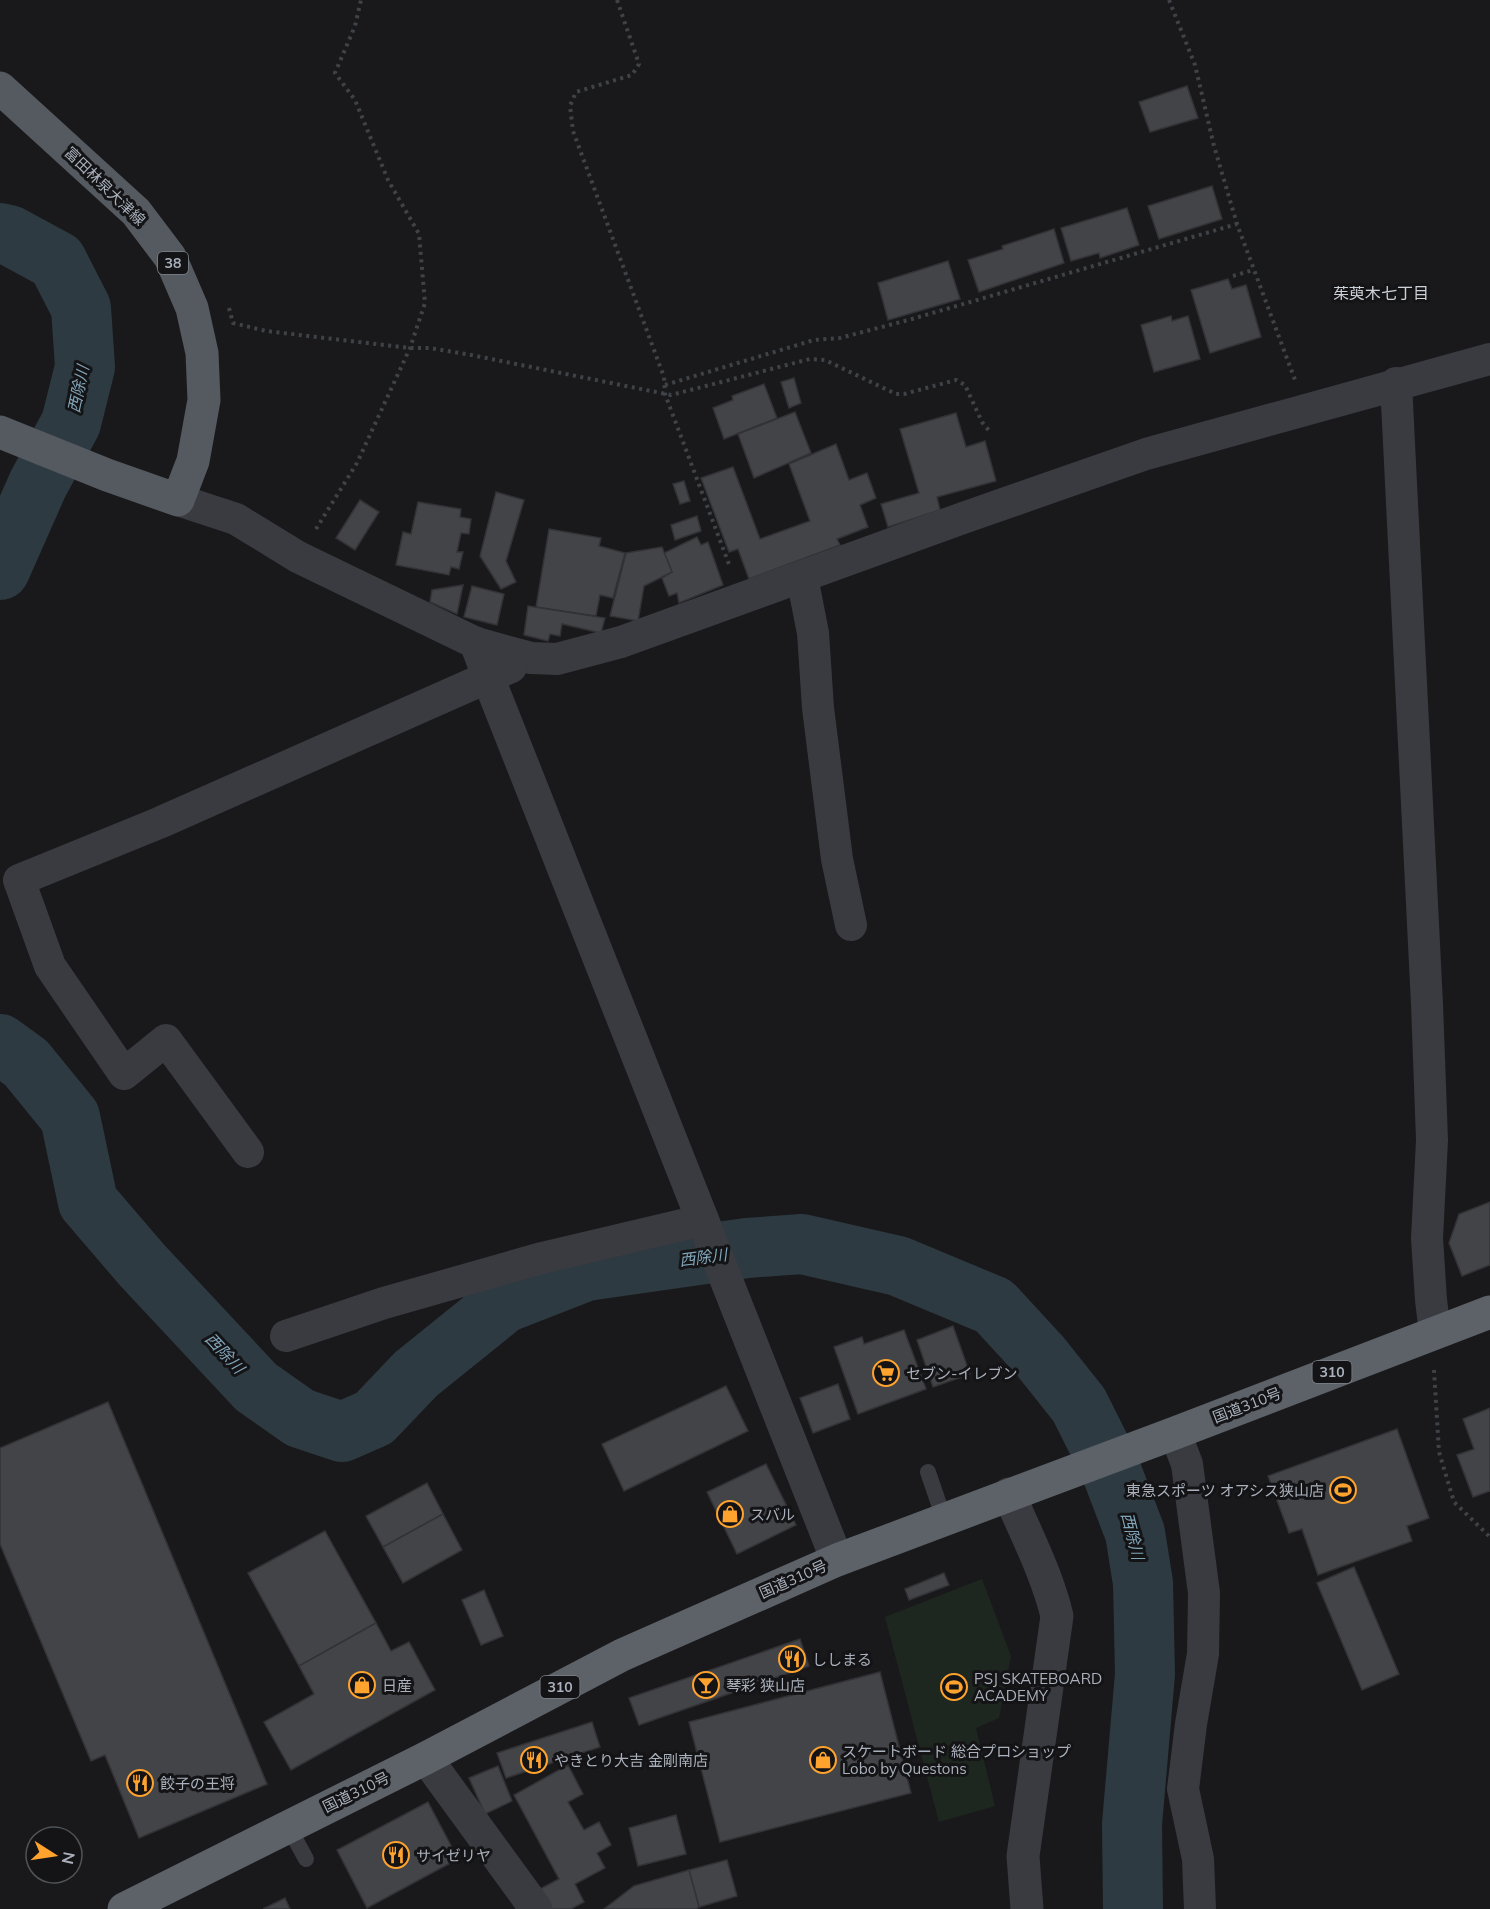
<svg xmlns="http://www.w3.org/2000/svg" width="1490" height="1909" viewBox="0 0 1490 1909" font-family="Mulish,'Noto Sans JP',sans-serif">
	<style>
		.pitch { fill: #1e271f }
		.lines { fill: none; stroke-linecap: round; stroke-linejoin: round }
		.river { stroke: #2d3a41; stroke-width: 60 }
		.building { fill: #434448; stroke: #333337; stroke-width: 1.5 }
		.path { stroke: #3f4348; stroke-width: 4; stroke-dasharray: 3 4.5; stroke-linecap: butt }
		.service { stroke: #393b41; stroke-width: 16 }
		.minor { stroke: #393b41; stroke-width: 32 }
		.tertiary { stroke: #393b41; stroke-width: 33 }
		.primary { stroke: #555960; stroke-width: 33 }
		.trunk { stroke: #5d6269; stroke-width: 33 }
		.labels { text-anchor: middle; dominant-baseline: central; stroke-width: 6; stroke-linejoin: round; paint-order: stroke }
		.shield { fill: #141416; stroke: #7d828a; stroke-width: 1.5 }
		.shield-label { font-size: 14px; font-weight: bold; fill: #aab1bc }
		.street-label { font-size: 15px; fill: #aab1bc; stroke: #141416 }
		.poi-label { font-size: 15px; fill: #aab1bc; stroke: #141416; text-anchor: start }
		.neighbourhood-label { font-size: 16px; fill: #ccd0d7; stroke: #141416 }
		.water-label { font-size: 16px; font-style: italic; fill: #80a4b8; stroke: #141416 }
	</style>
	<rect width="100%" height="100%" fill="#19191b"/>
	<polygon class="pitch" points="982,1579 1011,1656 999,1718 976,1728 995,1806 939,1822 885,1617"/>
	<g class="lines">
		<g class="river">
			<polyline points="0,233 9,235 57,261 81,308 85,367 71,423 38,484 0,570"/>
			<polyline points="0,1044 26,1063 70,1117 88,1202 142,1265 256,1387 300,1418 342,1432 374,1418 416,1374 504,1303 586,1271 747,1248 802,1244 898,1266 994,1306 1040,1356 1079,1405 1109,1465 1135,1533 1143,1583 1145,1674 1132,1824 1133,1909"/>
		</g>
	</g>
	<g class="building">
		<polygon points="1187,86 1198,118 1150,132 1139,102"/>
		<polygon points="1212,186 1222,219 1159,239 1148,206"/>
		<polygon points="1127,208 1139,245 1100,258 1099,253 1071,261 1061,228"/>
		<polygon points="1054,229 1064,263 979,292 968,260 1003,249 1002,246"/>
		<polygon points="948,261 960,299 888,320 878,283"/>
		<polygon points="1228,279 1232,289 1246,285 1261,337 1210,353 1191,290"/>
		<polygon points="1171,316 1172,321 1188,316 1200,359 1154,372 1141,325"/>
		<polygon points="794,378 801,403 789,408 781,382"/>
		<polygon points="764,384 777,418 724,439 713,408 733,400 732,396"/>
		<polygon points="795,412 811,453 754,478 738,434"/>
		<polygon points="956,413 966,447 985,441 996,481 937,497 940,510 888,527 881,504 919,493 900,429"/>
		<polygon points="836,444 849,480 867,473 876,498 860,505 868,527 837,539 840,545 749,579 738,549 729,552 701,478 733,467 760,539 810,521 789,464"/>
		<polygon points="684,481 690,501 680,504 673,484"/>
		<polygon points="496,492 524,500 506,561 516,582 501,589 480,556"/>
		<polygon points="360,500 379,512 355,550 336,538"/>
		<polygon points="418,502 461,509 460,517 471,519 469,534 461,533 457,552 463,552 459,569 451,567 449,575 396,565 403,532 411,534"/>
		<polygon points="697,516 701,531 675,540 671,525"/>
		<polygon points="549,529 601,538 599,546 625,553 613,598 600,595 596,616 536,607"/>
		<polygon points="697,537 701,545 708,542 723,585 679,603 677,593 669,596 662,578 672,572 664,553"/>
		<polygon points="662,547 672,572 644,586 638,621 610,616 626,553"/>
		<polygon points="463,585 457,614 430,602 432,590"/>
		<polygon points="472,586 504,594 497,625 464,617"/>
		<polygon points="528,606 605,618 601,633 562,624 560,636 550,634 548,641 524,635"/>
		<polygon points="1490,1202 1490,1265 1462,1276 1449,1243 1459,1214"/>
		<polygon points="953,1326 970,1374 933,1387 917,1340"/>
		<polygon points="904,1330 926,1389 858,1414 834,1347 862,1337 864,1344"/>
		<polygon points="838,1384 850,1419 813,1433 800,1398"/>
		<polygon points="726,1386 748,1431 624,1491 602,1444"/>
		<polygon points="108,1402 267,1784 139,1838 105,1755 91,1761 0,1544 0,1448"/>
		<polygon points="1490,1408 1490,1491 1473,1497 1457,1455 1474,1449 1463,1419"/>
		<polygon points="1397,1429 1429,1518 1407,1526 1412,1541 1318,1575 1302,1529 1289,1533 1268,1476"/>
		<polygon points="766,1464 796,1525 737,1554 707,1492"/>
		<polygon points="427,1483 443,1514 383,1547 366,1516"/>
		<polygon points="443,1514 462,1550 403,1583 383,1547"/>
		<polygon points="325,1531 376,1623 299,1666 248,1573"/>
		<polygon points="1354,1567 1399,1674 1362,1690 1317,1583"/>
		<polygon points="944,1573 949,1585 909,1600 905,1589"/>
		<polygon points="484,1590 503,1636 481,1645 462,1600"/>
		<polygon points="376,1623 391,1651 409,1642 435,1690 291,1770 264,1722 314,1694 299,1666"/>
		<polygon points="800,1639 809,1666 639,1725 629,1698"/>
		<polygon points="880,1672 911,1793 720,1842 689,1722"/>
		<polygon points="592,1722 600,1747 506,1778 497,1753"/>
		<polygon points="568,1765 583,1794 568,1802 584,1830 599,1822 611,1845 597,1853 605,1868 575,1884 584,1902 571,1909 550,1909 540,1889 559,1879 514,1795"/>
		<polygon points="498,1766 512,1801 485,1814 469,1778"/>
		<polygon points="428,1802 458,1859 367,1908 337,1850"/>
		<polygon points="676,1815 686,1854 638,1866 629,1828"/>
		<polygon points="727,1860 737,1896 699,1907 689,1870"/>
		<polygon points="689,1870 699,1907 696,1909 604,1909 634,1886"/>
		<polygon points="285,1898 290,1909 263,1909"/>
	</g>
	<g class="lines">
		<g class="path">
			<polyline points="617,0 639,64 632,75 576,92 570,106 573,131 664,377 665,394 730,567"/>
			<polyline points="1169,0 1195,65 1214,146 1237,224 1295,380"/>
			<polyline points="1233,276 1253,270"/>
			<polyline points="229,308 233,323 266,331 308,336 410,348 430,348 466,354 671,395 810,359 825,360 896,394 904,394 956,380 965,385 982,422 991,433"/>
			<polyline points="665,385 814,340 840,338 912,319 1237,224"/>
			<polyline points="316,529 357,463 410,348 425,303 419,234 388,180 355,100 335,73 355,26 361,0"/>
			<polyline points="1434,1370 1439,1452 1454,1502 1490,1537"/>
		</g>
		<g class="service">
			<polyline points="928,1472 944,1519"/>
			<polyline points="288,1826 306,1859"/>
		</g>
		<g class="minor">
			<polyline points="1396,383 1427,1004 1432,1140 1427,1238 1431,1300 1435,1333"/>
			<polyline points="178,500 236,519 298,557 476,643 531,658 557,659 621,642 963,518 1146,454 1490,359"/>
			<polyline points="802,577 813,633 818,708 837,859 851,925"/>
			<polyline points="248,1152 166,1040 124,1074 50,966 19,880 159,823 511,667"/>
			<polyline points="286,1336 384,1303 542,1258 703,1220"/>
			<polyline points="1175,1433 1187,1464 1204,1593 1203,1654 1191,1724 1183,1789 1198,1859 1200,1909"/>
		</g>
		<g class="tertiary">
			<polyline points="476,643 493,690 837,1560"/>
			<path d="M1009,1494C1026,1534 1047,1574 1057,1616L1023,1856L1027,1909"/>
			<polyline points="426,1758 536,1909"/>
		</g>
		<polyline class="primary" points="0,88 136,212 170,257 192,308 202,353 204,400 193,461 178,500 107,475 0,432"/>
		<polyline class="trunk" points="124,1909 426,1758 622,1655 837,1560 1175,1433 1490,1312"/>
	</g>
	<defs>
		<symbol id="supermarket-ring" viewBox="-11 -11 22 22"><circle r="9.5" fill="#141416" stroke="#fea32e" stroke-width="1.5"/><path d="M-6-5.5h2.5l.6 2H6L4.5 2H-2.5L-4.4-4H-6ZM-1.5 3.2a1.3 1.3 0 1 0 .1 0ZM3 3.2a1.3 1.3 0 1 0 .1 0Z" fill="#fea32e"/></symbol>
		<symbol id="stadium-ring" viewBox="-11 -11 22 22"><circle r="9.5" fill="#141416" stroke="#fea32e" stroke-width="1.5"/><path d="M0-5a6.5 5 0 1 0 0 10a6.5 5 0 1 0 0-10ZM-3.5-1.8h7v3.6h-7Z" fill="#fea32e"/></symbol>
		<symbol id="shop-ring" viewBox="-11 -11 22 22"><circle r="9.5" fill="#141416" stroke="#fea32e" stroke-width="1.5"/><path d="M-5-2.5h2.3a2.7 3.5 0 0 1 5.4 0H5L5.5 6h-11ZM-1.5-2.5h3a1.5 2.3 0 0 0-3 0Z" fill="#fea32e"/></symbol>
		<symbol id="restaurant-ring" viewBox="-11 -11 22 22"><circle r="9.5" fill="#141416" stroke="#fea32e" stroke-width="1.5"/><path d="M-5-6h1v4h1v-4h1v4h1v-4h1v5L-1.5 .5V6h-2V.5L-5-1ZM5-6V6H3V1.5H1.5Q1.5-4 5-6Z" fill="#fea32e"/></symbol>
		<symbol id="bar-ring" viewBox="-11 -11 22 22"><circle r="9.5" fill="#141416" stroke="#fea32e" stroke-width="1.5"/><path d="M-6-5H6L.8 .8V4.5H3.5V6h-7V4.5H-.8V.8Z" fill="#fea32e"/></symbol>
	</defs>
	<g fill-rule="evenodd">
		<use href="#supermarket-ring" x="871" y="1358" width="30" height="30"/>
		<use href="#stadium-ring" x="1328" y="1475" width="30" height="30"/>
		<use href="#shop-ring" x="715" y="1499" width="30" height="30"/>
		<use href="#restaurant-ring" x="777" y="1644" width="30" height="30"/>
		<use href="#shop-ring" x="347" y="1670" width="30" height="30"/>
		<use href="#bar-ring" x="691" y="1670" width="30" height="30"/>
		<use href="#stadium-ring" x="939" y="1672" width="30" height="30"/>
		<use href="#restaurant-ring" x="519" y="1745" width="30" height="30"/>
		<use href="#shop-ring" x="808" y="1745" width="30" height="30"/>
		<use href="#restaurant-ring" x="125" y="1768" width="30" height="30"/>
		<use href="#restaurant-ring" x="381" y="1840" width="30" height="30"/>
	</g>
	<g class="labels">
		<g class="shield">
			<rect x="158" y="252" width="30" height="22" rx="4.5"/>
			<rect x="1312.5" y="1361" width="39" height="22" rx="4.5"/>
			<rect x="540.5" y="1676" width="39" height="22" rx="4.5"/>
		</g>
		<g class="shield-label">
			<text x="173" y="263">38</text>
			<text x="1332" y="1372">310</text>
			<text x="560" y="1687">310</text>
		</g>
		<g class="street-label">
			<text transform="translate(105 186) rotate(44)">富田林泉大津線</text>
			<text transform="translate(1247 1405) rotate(-21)">国道310号</text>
			<text transform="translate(793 1579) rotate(-24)">国道310号</text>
			<text transform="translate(356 1792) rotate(-26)">国道310号</text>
		</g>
		<g class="poi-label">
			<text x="906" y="1373">セブン-イレブン</text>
			<text x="1324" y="1490" text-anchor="end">東急スポーツ オアシス狭山店</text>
			<text x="750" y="1514">スバル</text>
			<text x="812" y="1659">ししまる</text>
			<text x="974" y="1678">PSJ SKATEBOARD<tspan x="974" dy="17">ACADEMY</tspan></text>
			<text x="382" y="1685">日産</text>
			<text x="726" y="1685">琴彩 狭山店</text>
			<text x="842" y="1751">スケートボード 総合プロショップ<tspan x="842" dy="17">Lobo by Questons</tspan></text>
			<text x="554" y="1760">やきとり大吉 金剛南店</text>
			<text x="160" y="1783">餃子の王将</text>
			<text x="416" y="1855">サイゼリヤ</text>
		</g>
		<g class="neighbourhood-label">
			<text x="1381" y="293">茱萸木七丁目</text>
		</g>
		<g class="water-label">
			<text transform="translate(78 389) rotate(-78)">西除川</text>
			<text transform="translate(703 1257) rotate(-7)">西除川</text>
			<text transform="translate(225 1353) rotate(47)">西除川</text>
			<text transform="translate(1133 1536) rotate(76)">西除川</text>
		</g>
	</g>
	<g transform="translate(54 1855) rotate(102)"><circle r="28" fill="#141416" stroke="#505358" stroke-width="1.5"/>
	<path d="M0-4.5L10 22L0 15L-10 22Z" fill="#fea32e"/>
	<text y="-9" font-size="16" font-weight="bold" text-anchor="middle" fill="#aab1bc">N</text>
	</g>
</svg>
